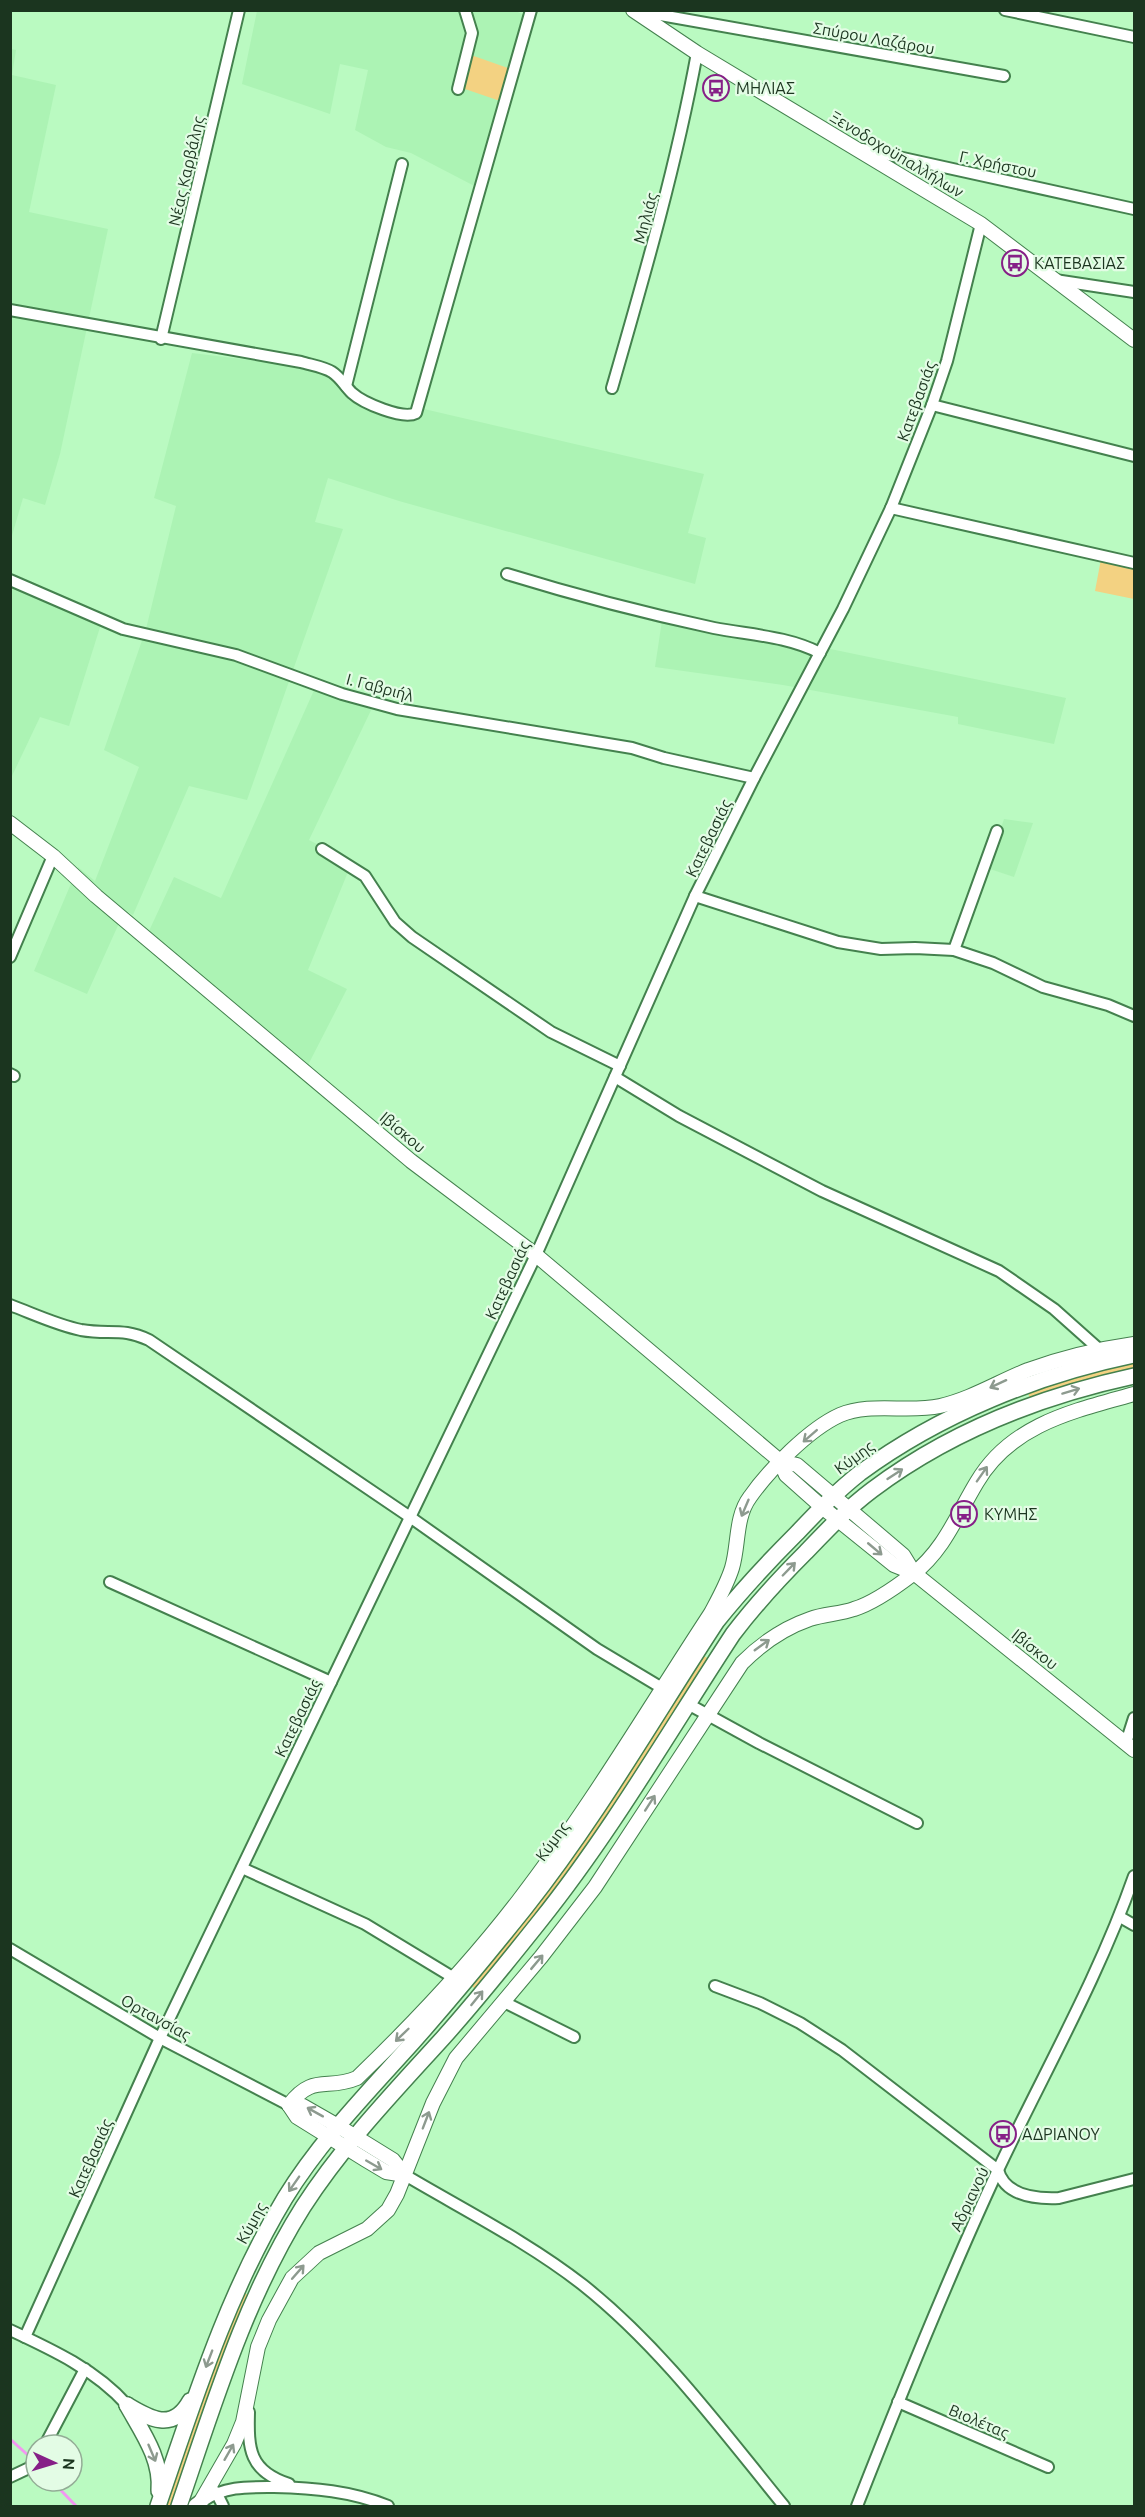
<svg xmlns="http://www.w3.org/2000/svg" width="1145" height="2517" viewBox="0 0 1145 2517" font-family="Ubuntu,sans-serif">
	<style>
		.built { fill: #acf3b4 }
		.green { fill: #f3d282 }
		.lines { fill: none; stroke-linecap: round; stroke-linejoin: round }
		.stream { stroke: #f297f1; stroke-width: 3 }
		.minor-casing { stroke: #44814e; stroke-width: 14 }
		.tertiary-casing { stroke: #44814e; stroke-width: 16 }
		.secondary-casing { stroke: #44814e; stroke-width: 18 }
		.minor { stroke: #fff; stroke-width: 10 }
		.tertiary { stroke: #fff; stroke-width: 14 }
		.secondary { stroke: #fff; stroke-width: 15 }
		.oneway { stroke: #8d9a8f }
		.labels { text-anchor: middle; dominant-baseline: central; stroke-width: 4.5; stroke-linejoin: round; paint-order: stroke }
		.street-label { font-size: 16px; fill: #1b351f; stroke: #e3fce5 }
		.poi-label { font-size: 16px; fill: #1b351f; stroke: #e3fce5; text-anchor: start }
	</style>
	<rect width="100%" height="100%" fill="#bafac1"/>
	<g class="built">
		<polygon points="513,10 534,19 519,72 471,56 509,104 484,191 411,153 386,147 355,130 368,70 340,64 330,114 242,84 257,11"/>
		<polygon points="11,49 16,50 12,75 56,85 29,212 108,229 60,454 45,505 23,498 11,539"/>
		<polygon points="192,353 292,365 331,376 349,400 411,419 424,409 704,474 688,533 706,538 695,584 399,501 328,478 315,522 343,529 247,800 189,786 133,915 125,910 87,994 34,971 78,867 95,881 139,767 104,750 146,629 176,506 154,498"/>
		<polygon points="11,586 101,624 69,726 40,717 11,778"/>
		<polygon points="663,614 1066,698 1054,744 958,724 958,717 783,685 655,667"/>
		<polygon points="315,688 374,704 309,840 352,862 308,970 347,989 308,1065 149,931 174,877 221,898"/>
		<polygon points="1004,819 1033,823 1014,877 987,868"/>
	</g>
	<g class="green">
		<polygon points="471,55 519,72 509,104 462,88"/>
		<polygon points="1101,559 1134,566 1134,599 1095,591"/>
		<polygon points="1134,1362 1134,1369 1101,1376 1030,1399 1028,1392 1067,1378"/>
		<polygon points="702,1655 709,1659 582,1856 476,1990 471,1985"/>
		<polygon points="243,2292 248,2295 172,2506 164,2506 206,2384"/>
	</g>
	<g class="lines">
		<g class="stream">
			<polyline points="10,2439 30,2457"/>
			<polyline points="52,2481 76,2506"/>
		</g>
		<defs>
			<g id="minor">
				<polyline points="1005,10 1134,37"/>
				<polyline points="638,11 1004,76"/>
				<polyline points="458,89 472,33 465,10"/>
				<polyline points="862,149 1134,209"/>
				<polyline points="1055,280 1134,292"/>
				<path d="M10,310L301,362C311,365 324,367 332,372C340,377 345,386 352,393C363,403 403,420 416,413L531,10"/>
				<polyline points="161,339 239,10"/>
				<polyline points="346,386 402,164"/>
				<path d="M612,388C644,277 676,167 697,53"/>
				<polyline points="932,405 1134,456"/>
				<polyline points="891,508 1134,563"/>
				<path d="M507,574C575,595 644,613 714,628C750,635 787,636 820,653"/>
				<polyline points="10,580 123,629 236,655 342,694 397,709 632,748 664,758 754,778"/>
				<polyline points="322,849 365,876 395,922 412,937 551,1032 620,1066"/>
				<polyline points="695,896 838,942 881,949 915,948 954,950 993,963 1043,987 1108,1005 1134,1016"/>
				<polyline points="954,950 997,831"/>
				<polyline points="10,957 53,856"/>
				<polyline points="10,1074 14,1076"/>
				<polyline points="615,1077 679,1116 822,1191 999,1271 1054,1309 1100,1350"/>
				<path d="M10,1305C34,1314 57,1325 81,1330C109,1335 122,1327 149,1340L410,1517L597,1649L662,1688"/>
				<polyline points="110,1582 331,1682"/>
				<polyline points="688,1704 759,1743 917,1823"/>
				<polyline points="1126,1743 1134,1718"/>
				<polyline points="242,1868 365,1924 454,1978"/>
				<polyline points="1120,1917 1134,1925"/>
				<polyline points="10,1949 160,2038 289,2105"/>
				<path d="M715,1986L760,2003L800,2023L842,2050L998,2170C1005,2196 1036,2199 1059,2198L1134,2179"/>
				<polyline points="504,2002 574,2037"/>
				<path d="M405,2175C464,2210 528,2242 583,2285C661,2347 721,2429 784,2506"/>
				<path d="M10,2330C53,2350 96,2370 127,2405"/>
				<polyline points="25,2337 160,2038 536,1255 695,896 754,778 843,609 891,508 932,405 947,361 981,224"/>
				<polyline points="898,2402 1048,2467"/>
				<path d="M249,2412C248,2449 249,2471 289,2484"/>
				<polyline points="45,2445 85,2369"/>
				<polyline points="10,2477 29,2468 36,2460"/>
				<polyline points="216,2492 223,2506"/>
				<path d="M203,2501C225,2486 248,2487 274,2487C314,2488 351,2491 388,2506"/>
				<path d="M857,2506C901,2394 946,2282 997,2172C1043,2074 1098,1979 1134,1876"/>
			</g>
			<g id="tertiary">
				<polyline points="633,10 697,53 981,224 1134,340"/>
				<polyline points="10,823 53,856 96,896 411,1161 536,1255 780,1461 786,1475 822,1507 894,1565 914,1573 1134,1750"/>
				<polyline points="780,1461 797,1465 903,1555 914,1573"/>
				<path d="M289,2105C313,2073 327,2091 357,2078C415,2022 470,1964 519,1900C589,1809 648,1709 711,1613C719,1598 727,1584 732,1568C739,1545 735,1517 750,1497C769,1470 809,1429 840,1415C870,1402 908,1413 940,1406C971,1399 998,1382 1028,1370C1062,1358 1099,1349 1134,1344"/>
				<polyline points="289,2105 297,2117 366,2160 386,2172 405,2175"/>
				<polyline points="289,2105 303,2106 338,2126 393,2160 405,2175"/>
				<path d="M200,2503L234,2444L243,2422L258,2347L269,2320L292,2278L319,2253L367,2229L388,2210L397,2194L433,2103L456,2058L541,1957L595,1887L742,1663C761,1644 784,1628 810,1619C824,1614 840,1614 854,1609C874,1603 896,1587 913,1574C944,1550 957,1515 977,1482C1011,1424 1074,1411 1134,1394"/>
			</g>
			<g id="secondary">
				<path d="M127,2405C142,2432 162,2459 159,2491"/>
				<path d="M127,2405C150,2419 173,2432 190,2401"/>
				<path d="M158,2506C194,2401 227,2294 285,2198C320,2141 368,2092 413,2042C452,1998 489,1953 525,1908C597,1817 654,1717 717,1621C742,1590 769,1561 797,1533C817,1512 837,1491 860,1473C940,1414 1038,1375 1134,1355"/>
				<path d="M179,2506C214,2404 245,2299 303,2207C343,2145 394,2092 443,2038C477,2000 509,1960 540,1921C612,1831 670,1730 733,1634C755,1605 780,1578 806,1552C827,1530 848,1508 872,1490C949,1432 1042,1396 1134,1376"/>
				<polyline points="196,2506 200,2503"/>
			</g>
		</defs>
		<use href="#minor" class="minor-casing"/>
		<use href="#tertiary" class="tertiary-casing"/>
		<use href="#secondary" class="secondary-casing"/>
		<use href="#minor" class="minor"/>
		<use href="#tertiary" class="tertiary"/>
		<use href="#secondary" class="secondary"/>
	</g>
	<defs><path id="oneway-shaft" d="M-6 0H5M1.5-3L5.5 0L1.5 3" fill="none" stroke-width="1.6" stroke-linecap="round" stroke-linejoin="round" transform="scale(1.5)"/></defs>
	<g class="oneway">
		<use href="#oneway-shaft" transform="translate(998 1384) rotate(155)"/>
		<use href="#oneway-shaft" transform="translate(1071 1391) rotate(-17)"/>
		<use href="#oneway-shaft" transform="translate(810 1436) rotate(139)"/>
		<use href="#oneway-shaft" transform="translate(895 1474) rotate(-33)"/>
		<use href="#oneway-shaft" transform="translate(982 1474) rotate(-55)"/>
		<use href="#oneway-shaft" transform="translate(745 1508) rotate(113)"/>
		<use href="#oneway-shaft" transform="translate(875 1549) rotate(40)"/>
		<use href="#oneway-shaft" transform="translate(789 1569) rotate(-46)"/>
		<use href="#oneway-shaft" transform="translate(762 1645) rotate(-36)"/>
		<use href="#oneway-shaft" transform="translate(650 1803) rotate(-57)"/>
		<use href="#oneway-shaft" transform="translate(537 1962) rotate(-50)"/>
		<use href="#oneway-shaft" transform="translate(477 1998) rotate(-51)"/>
		<use href="#oneway-shaft" transform="translate(402 2035) rotate(136)"/>
		<use href="#oneway-shaft" transform="translate(315 2112) rotate(-151)"/>
		<use href="#oneway-shaft" transform="translate(426 2120) rotate(-69)"/>
		<use href="#oneway-shaft" transform="translate(374 2165) rotate(30)"/>
		<use href="#oneway-shaft" transform="translate(294 2184) rotate(125)"/>
		<use href="#oneway-shaft" transform="translate(298 2272) rotate(-49)"/>
		<use href="#oneway-shaft" transform="translate(209 2359) rotate(111)"/>
		<use href="#oneway-shaft" transform="translate(229 2452) rotate(-60)"/>
		<use href="#oneway-shaft" transform="translate(152 2453) rotate(67)"/>
	</g>
	<defs>
		<symbol id="bus-ring" viewBox="-11 -11 22 22"><circle r="9.5" fill="#e3fce5" stroke="#862087" stroke-width="1.5"/><path d="M-5-6H5V4H4V6H2V4H-2V6H-4V4H-5ZM-3.5-4V0h7V-4ZM-3.5 1.2v1.5H-2V1.2ZM2 1.2v1.5H3.5V1.2Z" fill="#862087"/></symbol>
	</defs>
	<g fill-rule="evenodd">
		<use href="#bus-ring" x="701" y="73" width="30" height="30"/>
		<use href="#bus-ring" x="1000" y="248" width="30" height="30"/>
		<use href="#bus-ring" x="949" y="1499" width="30" height="30"/>
		<use href="#bus-ring" x="988" y="2119" width="30" height="30"/>
	</g>
	<g class="labels">
		<g class="street-label">
			<text transform="translate(874 38) rotate(10)">Σπύρου Λαζάρου</text>
			<text transform="translate(897 154) rotate(31)">Ξενοδοχοϋπαλλήλων</text>
			<text transform="translate(998 164) rotate(12)">Γ. Χρήστου</text>
			<text transform="translate(186 171) rotate(-77)">Νέας Καρβάλης</text>
			<text transform="translate(645 218) rotate(-75)">Μηλιάς</text>
			<text transform="translate(916 401) rotate(-70)">Κατεβασιάς</text>
			<text transform="translate(380 687) rotate(15)">Ι. Γαβριήλ</text>
			<text transform="translate(708 838) rotate(-64)">Κατεβασιάς</text>
			<text transform="translate(403 1132) rotate(40)">Ιβίσκου</text>
			<text transform="translate(507 1280) rotate(-65)">Κατεβασιάς</text>
			<text transform="translate(854 1457) rotate(-36)">Κύμης</text>
			<text transform="translate(1035 1649) rotate(39)">Ιβίσκου</text>
			<text transform="translate(297 1718) rotate(-64)">Κατεβασιάς</text>
			<text transform="translate(552 1841) rotate(-54)">Κύμης</text>
			<text transform="translate(156 2017) rotate(29)">Ορτανσίας</text>
			<text transform="translate(90 2158) rotate(-66)">Κατεβασιάς</text>
			<text transform="translate(969 2199) rotate(-65)">Αδριανού</text>
			<text transform="translate(251 2223) rotate(-61)">Κύμης</text>
			<text transform="translate(979 2421) rotate(23)">Βιολέτας</text>
		</g>
		<g class="poi-label">
			<text x="736" y="88">ΜΗΛΙΑΣ</text>
			<text x="1034" y="263">ΚΑΤΕΒΑΣΙΑΣ</text>
			<text x="984" y="1514">ΚΥΜΗΣ</text>
			<text x="1022" y="2134">ΑΔΡΙΑΝΟΥ</text>
		</g>
	</g>
	<rect width="1145" height="2517" fill="none" stroke="#1b351f" stroke-width="24"/>
	<g transform="translate(54 2463) rotate(94)"><circle r="28" fill="#e3fce5" stroke="#93ac96" stroke-width="1.5"/>
	<path d="M0-4.5L10 22L0 15L-10 22Z" fill="#862087"/>
	<text y="-9" font-size="16" font-weight="bold" text-anchor="middle" fill="#1b351f">N</text>
	</g>
</svg>
